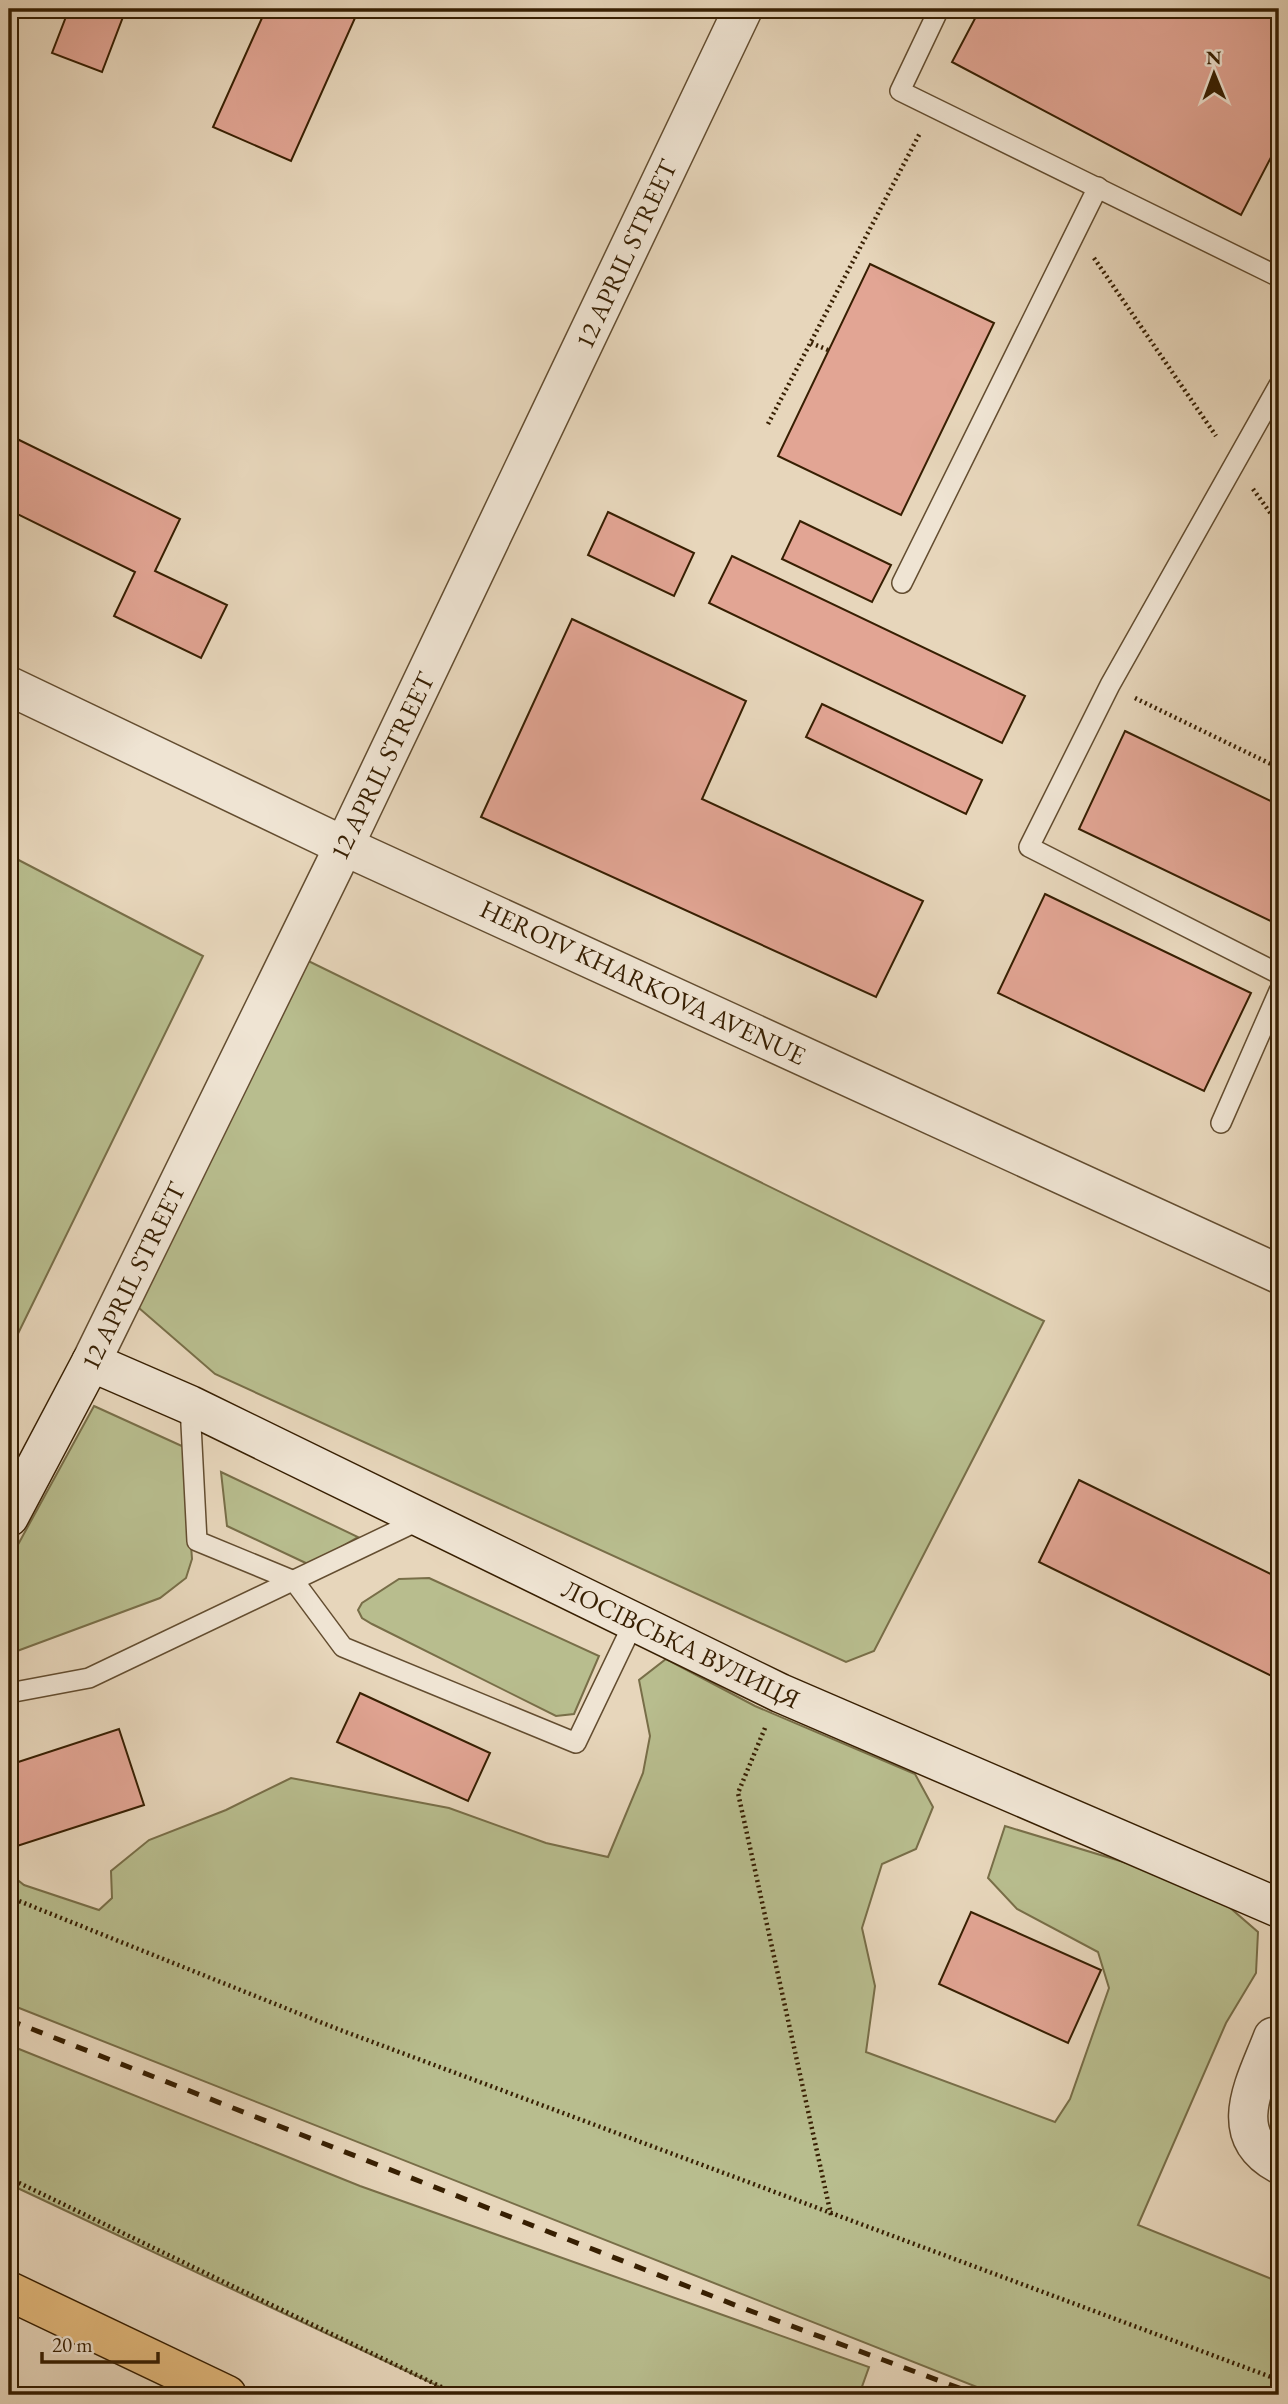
<svg xmlns="http://www.w3.org/2000/svg" width="1288" height="2404" viewBox="0 0 1288 2404" font-family="'EB Garamond',serif">
	<style>
		.green { fill: #b8bd8e; stroke: #786e48; stroke-width: 2 }
		.building { fill: #e2a594; stroke: #371f02; stroke-width: 2 }
		.lines { fill: none; stroke-linecap: round; stroke-linejoin: round }
		.service-casing { stroke: #634d30; stroke-width: 22 }
		.minor-casing { stroke: #634d30; stroke-width: 41 }
		.tertiary-casing { stroke: #634d30; stroke-width: 41 }
		.secondary-casing { stroke: #371f02; stroke-width: 41 }
		.primary-casing { stroke: #371f02; stroke-width: 41 }
		.path { stroke: #371f02; stroke-width: 4.5; stroke-dasharray: 2 3.5; stroke-linecap: butt }
		.service { stroke: #efe4d3; stroke-width: 19 }
		.minor { stroke: #efe4d3; stroke-width: 38 }
		.tertiary { stroke: #efe4d3; stroke-width: 38 }
		.secondary { stroke: #efe4d3; stroke-width: 38 }
		.primary { stroke: #e4bb7e; stroke-width: 38 }
		.rail { stroke: #371f02; stroke-width: 5; stroke-dasharray: 12 12; stroke-linecap: butt }
		.labels { text-anchor: middle; dominant-baseline: central; stroke-width: 6; stroke-linejoin: round; paint-order: stroke }
		.street-label { font-size: 26px; fill: #371f02; stroke: #efe4d3 }
	</style>
	<rect width="100%" height="100%" fill="#e7d6bb"/>
	<filter id="stains"><feTurbulence type="fractalNoise" baseFrequency=".00286" numOctaves="4"/><feColorMatrix values="0 0 0 0 .2 0 0 0 0 .09 0 0 0 0 .02 0 0 0 .5 -.17"/></filter>
	<radialGradient id="worn" r=".72"><stop offset=".6" stop-color="#630" stop-opacity="0"/><stop offset="1" stop-color="#630" stop-opacity=".3"/></radialGradient>
	<g class="green">
		<polygon points="9,855 203,956 9,1352"/>
		<polygon points="292,953 1044,1321 874,1651 846,1662 215,1374 124,1295"/>
		<polygon points="94,1406 184,1447 192,1559 186,1578 160,1598 9,1654 9,1561"/>
		<polygon points="221,1472 358,1537 310,1565 227,1526"/>
		<polygon points="429,1578 599,1656 574,1714 556,1716 372,1624 362,1618 358,1610 362,1603 399,1579"/>
		<polygon points="666,1659 755,1706 915,1774 933,1807 916,1849 882,1864 862,1928 875,1986 866,2052 1055,2122 1070,2099 1109,1988 1098,1952 1017,1909 988,1878 1005,1826 1206,1887 1258,1932 1256,1973 1226,2023 1138,2225 1279,2282 1279,2395 997,2395 9,2004 9,1873 24,1885 99,1910 112,1898 111,1871 149,1840 226,1810 291,1778 449,1808 546,1843 608,1857 643,1773 650,1736 639,1680"/>
		<polygon points="9,2045 360,2186 869,2367 859,2395 457,2395 9,2184"/>
	</g>
	<g class="building">
		<polygon points="69,9 126,9 102,72 52,53"/>
		<polygon points="266,9 359,9 291,161 213,127"/>
		<polygon points="980,9 1279,9 1279,142 1241,215 952,62"/>
		<polygon points="870,264 994,323 901,515 778,456"/>
		<polygon points="9,435 180,519 155,571 227,605 201,658 114,616 135,572 9,510"/>
		<polygon points="608,512 694,553 674,596 588,555"/>
		<polygon points="800,521 891,565 872,602 782,559"/>
		<polygon points="732,556 1025,696 1002,743 709,603"/>
		<polygon points="572,619 746,701 702,799 923,901 876,997 481,817"/>
		<polygon points="822,704 982,780 966,814 806,737"/>
		<polygon points="1125,731 1279,805 1279,925 1079,829"/>
		<polygon points="1045,894 1251,993 1204,1091 998,993"/>
		<polygon points="1079,1480 1279,1578 1278,1679 1039,1562"/>
		<polygon points="360,1693 490,1753 468,1801 337,1742"/>
		<polygon points="119,1729 144,1805 17,1846 9,1822 9,1765"/>
		<polygon points="971,1912 1101,1970 1068,2043 939,1984"/>
	</g>
	<g class="lines">
		<defs>
			<g id="service">
				<polyline points="939,9 900,91 1279,277"/>
				<polyline points="1279,385 1110,685 1029,847 1279,974"/>
				<polyline points="902,583 1098,187"/>
				<polyline points="1221,1123 1279,991"/>
				<polyline points="190,1405 197,1541 294,1581 343,1647 576,1743 634,1622"/>
				<polyline points="9,1693 89,1678 424,1518"/>
			</g>
			<g id="minor">
				<polyline points="344,846 743,9"/>
				<path d="M1273,2037C1256,2082 1224,2134 1279,2164"/>
			</g>
			<g id="tertiary">
				<polyline points="9,686 344,846 1279,1274"/>
				<polyline points="91,1362 344,846"/>
			</g>
			<polyline id="secondary" points="9,1517 91,1362 190,1405 780,1693 1279,1908"/>
			<polyline id="primary" points="9,2291 227,2395"/>
		</defs>
		<use href="#service" class="service-casing"/>
		<use href="#minor" class="minor-casing"/>
		<use href="#tertiary" class="tertiary-casing"/>
		<use href="#secondary" class="secondary-casing"/>
		<use href="#primary" class="primary-casing"/>
		<g class="path">
			<polyline points="1094,258 1216,436"/>
			<polyline points="811,343 828,350"/>
			<polyline points="768,424 920,133"/>
			<polyline points="1253,489 1279,525"/>
			<polyline points="1135,698 1279,768"/>
			<polyline points="765,1728 738,1793 831,2215"/>
			<polyline points="9,1897 335,2028 1279,2380"/>
			<polyline points="9,2178 458,2395"/>
		</g>
		<use href="#service" class="service"/>
		<use href="#minor" class="minor"/>
		<use href="#tertiary" class="tertiary"/>
		<use href="#secondary" class="secondary"/>
		<use href="#primary" class="primary"/>
		<polyline class="rail" points="9,2020 740,2307 978,2395"/>
	</g>
	<g class="labels">
		<g class="street-label">
			<text transform="translate(626 254) rotate(-65)">12 APRIL STREET</text>
			<text transform="translate(382 766) rotate(-64)">12 APRIL STREET</text>
			<text transform="translate(643 982) rotate(25)">HEROIV KHARKOVA AVENUE</text>
			<text transform="translate(133 1276) rotate(-64)">12 APRIL STREET</text>
			<text transform="translate(681 1644) rotate(26)">ЛОСІВСЬКА ВУЛИЦЯ</text>
		</g>
	</g>
	<rect width="1288" height="2404" fill="none" stroke="#e7d6bb" stroke-width="35"/>
	<rect x="10" y="10" width="1267" height="2383" fill="none" stroke="#371f02" stroke-width="3.5"/>
	<rect x="18" y="18" width="1253" height="2369" fill="none" stroke="#371f02" stroke-width="2"/>
	<g transform="translate(1214 74) rotate(359)" stroke="#efe4d3" stroke-width="5" paint-order="stroke">
	<path d="M0-5L12 26L0 18L-12 26Z" fill="#371f02"/>
	<text y="-10" font-size="19" font-weight="bold" text-anchor="middle" fill="#371f02">N</text>
	</g>
	<path d="M42 2352v10h116v-10" fill="none" stroke="#371f02" stroke-width="3.5"/>
	<text x="52" y="2352" font-size="21" fill="#371f02" stroke="#efe4d3" stroke-width="5" paint-order="stroke">20 m</text>
	<rect width="100%" height="100%" filter="url(#stains)"/>
	<rect width="100%" height="100%" fill="url(#worn)"/>
</svg>
